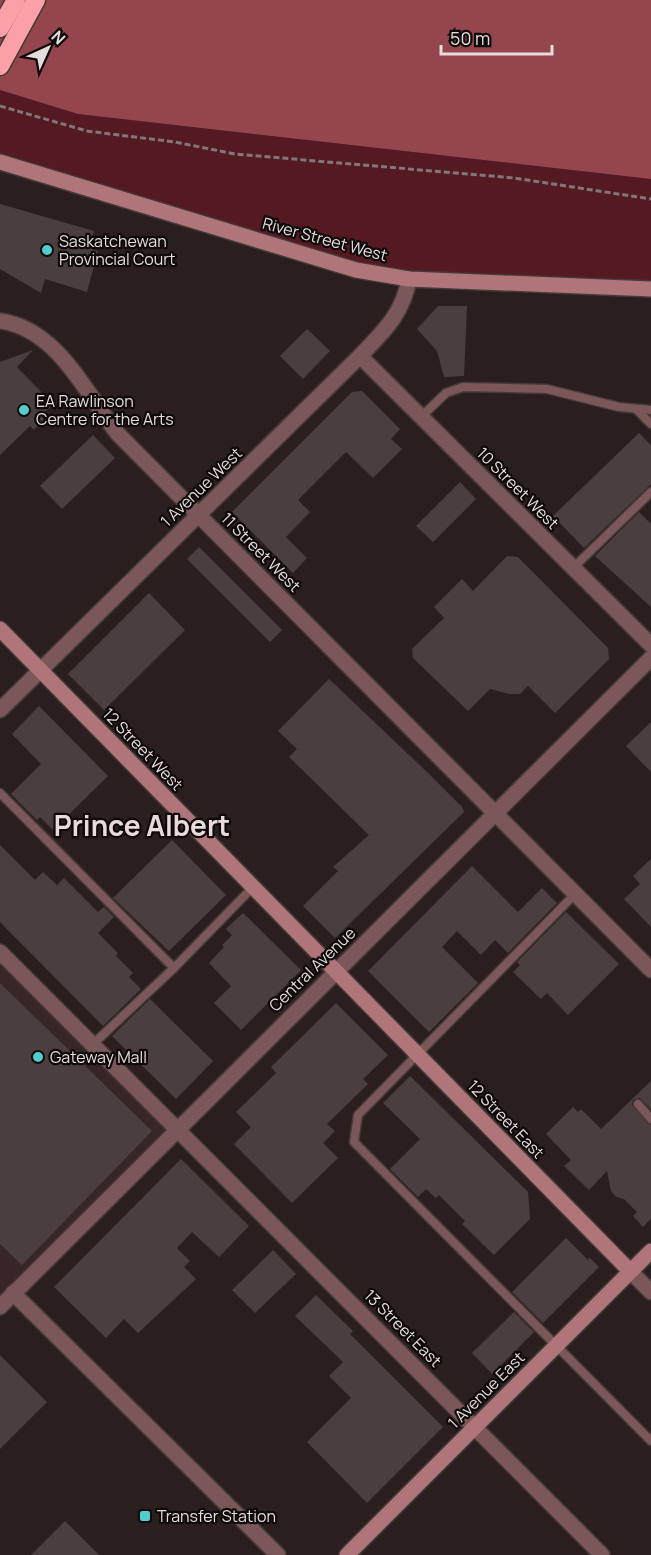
<svg xmlns="http://www.w3.org/2000/svg" width="651" height="1555" viewBox="0 0 651 1555" font-family="Manrope,sans-serif">
	<style>
		.built { fill: #382527 }
		.green { fill: #551922 }
		.water { fill: #95454e }
		.building { fill: #4b3e3f }
		.lines { fill: none; stroke-linecap: round; stroke-linejoin: round }
		.lane-casing { stroke: #443939; stroke-width: 11 }
		.street-casing { stroke: #443939; stroke-width: 18 }
		.secondary-casing { stroke: #443939; stroke-width: 18 }
		.highway-casing { stroke: #443939; stroke-width: 21 }
		.path { stroke: #827778; stroke-width: 3; stroke-dasharray: 6 3; stroke-linecap: butt }
		.lane { stroke: #7c5759; stroke-width: 8 }
		.street { stroke: #7c5759; stroke-width: 15 }
		.secondary { stroke: #af7579; stroke-width: 15 }
		.highway { stroke: #fba0a7; stroke-width: 18 }
		.poi-dot { fill: #52cdcd; stroke: #0f0a0a; stroke-width: 2 }
		.labels { text-anchor: middle; dominant-baseline: central; stroke-width: 4.5; stroke-linejoin: round; paint-order: stroke }
		.street-label { font-size: 16px; fill: #e5dcdc; stroke: #0f0a0a }
		.poi-label { font-size: 16px; fill: #e5dcdc; stroke: #0f0a0a; text-anchor: start }
		.town-label { font-size: 28px; font-weight: bold; fill: #eadada; stroke: #0f0a0a }
	</style>
	<rect width="100%" height="100%" fill="#2a1e1f"/>
	<polygon class="built" points="0,952 177,1128 0,1307"/>
	<polygon class="green" points="0,90 78,114 651,179 651,293 418,286 0,156"/>
	<polygon class="water" points="0,0 651,0 651,179 78,114 0,90"/>
	<g class="building">
		<polygon points="0,204 94,231 89,248 98,251 87,292 45,279 41,293 0,269"/>
		<polygon points="438,306 467,306 464,376 444,377 437,351 417,329"/>
		<polygon points="307,329 330,351 303,379 280,356"/>
		<polygon points="33,350 17,367 53,404 41,416 44,419 34,430 30,426 0,455 0,362"/>
		<polygon points="362,391 400,429 391,439 402,449 373,478 346,452 298,500 310,512 286,537 307,558 293,573 232,512 352,392"/>
		<polygon points="639,433 651,445 651,484 584,548 553,516"/>
		<polygon points="93,435 115,458 62,509 40,486"/>
		<polygon points="460,482 476,499 433,542 416,526"/>
		<polygon points="639,512 651,524 651,607 595,556"/>
		<polygon points="199,547 282,630 270,642 187,559"/>
		<polygon points="507,556 518,557 608,648 609,659 555,713 528,686 520,694 509,694 490,689 468,711 413,658 412,649 444,618 434,607 462,579 473,591"/>
		<polygon points="149,593 185,630 104,710 68,674"/>
		<polygon points="329,679 427,772 462,807 464,812 335,938 303,906 338,871 333,867 369,835 289,757 297,749 278,731"/>
		<polygon points="39,706 108,776 53,830 40,817 37,820 11,794 41,764 12,734"/>
		<polygon points="651,722 651,772 626,746"/>
		<polygon points="172,840 226,895 169,951 113,898"/>
		<polygon points="0,845 35,880 43,872 57,885 64,878 98,912 104,907 114,917 98,933 118,953 116,956 133,973 129,977 141,989 103,1026 0,922"/>
		<polygon points="651,859 651,927 624,899 640,884 633,876"/>
		<polygon points="472,866 518,912 542,888 557,903 508,953 495,940 481,955 457,931 442,947 478,983 429,1032 368,971"/>
		<polygon points="566,912 619,964 568,1015 547,993 541,999 513,972 520,965 517,962"/>
		<polygon points="243,913 301,970 241,1030 214,1003 231,986 209,963 224,947 222,945 232,935 226,929"/>
		<polygon points="0,983 152,1131 22,1265 0,1244"/>
		<polygon points="150,999 213,1061 176,1099 112,1036"/>
		<polygon points="336,1003 388,1055 363,1079 368,1084 327,1124 335,1131 323,1143 338,1158 292,1203 234,1144 251,1127 236,1112 276,1073 271,1067"/>
		<polygon points="410,1076 528,1192 530,1219 494,1255 462,1224 465,1221 439,1195 436,1198 426,1189 418,1197 390,1169 420,1139 383,1103"/>
		<polygon points="651,1081 651,1109 640,1098 633,1100 632,1105 651,1125 651,1219 643,1227 633,1216 637,1212 624,1199 616,1197 611,1191 607,1171 589,1190 564,1166 571,1160 546,1134 573,1107 578,1112 581,1109 601,1129"/>
		<polygon points="181,1159 249,1226 219,1257 192,1232 177,1248 190,1261 184,1267 196,1279 138,1333 124,1319 106,1338 54,1287"/>
		<polygon points="566,1238 588,1260 589,1257 599,1267 543,1323 512,1292"/>
		<polygon points="273,1250 296,1274 255,1313 232,1290"/>
		<polygon points="316,1295 353,1331 350,1334 443,1427 367,1503 307,1442 351,1398 329,1376 343,1362 295,1316"/>
		<polygon points="514,1312 534,1332 492,1374 472,1353"/>
		<polygon points="0,1355 47,1402 0,1449"/>
		<polygon points="65,1521 99,1555 31,1555"/>
	</g>
	<g class="lines">
		<defs>
			<g id="lane">
				<polyline points="636,409 651,424"/>
				<polyline points="421,417 446,393 463,387 547,389 619,407 651,410"/>
				<polyline points="573,568 651,492"/>
				<polyline points="0,793 174,968"/>
				<polyline points="575,894 358,1115 354,1142 651,1441"/>
				<polyline points="92,1045 174,968 253,887"/>
				<polyline points="638,1104 651,1119"/>
			</g>
			<g id="street">
				<path d="M0,321C58,329 86,394 118,434L651,970"/>
				<polyline points="360,356 651,645"/>
				<path d="M0,710L360,356C383,332 403,314 409,279"/>
				<polyline points="0,952 602,1555"/>
				<polyline points="630,1271 651,1292"/>
				<polyline points="13,1293 278,1555"/>
				<polyline points="0,1307 651,658"/>
			</g>
			<g id="secondary">
				<polyline points="0,162 356,270 409,279 651,289"/>
				<polyline points="0,629 630,1271"/>
				<polyline points="347,1555 651,1251"/>
			</g>
			<g id="highway">
				<polyline points="0,28 16,0"/>
				<polyline points="0,66 36,0"/>
			</g>
		</defs>
		<use href="#lane" class="lane-casing"/>
		<use href="#street" class="street-casing"/>
		<use href="#secondary" class="secondary-casing"/>
		<use href="#highway" class="highway-casing"/>
		<polyline class="path" points="0,106 87,131 175,142 235,154 514,178 651,199"/>
		<use href="#lane" class="lane"/>
		<use href="#street" class="street"/>
		<use href="#secondary" class="secondary"/>
		<use href="#highway" class="highway"/>
	</g>
	<g class="poi-dot">
		<circle cx="47" cy="250" r="6"/>
		<circle cx="24" cy="410" r="6"/>
		<circle cx="38" cy="1057" r="6"/>
		<rect x="139" y="1510" width="12" height="12" rx="3"/>
	</g>
	<g class="labels">
		<g class="street-label">
			<text transform="translate(325 239) rotate(15)">River Street West</text>
			<text transform="translate(201 487) rotate(-44)">1 Avenue West</text>
			<text transform="translate(518 488) rotate(45)">10 Street West</text>
			<text transform="translate(261 552) rotate(45)">11 Street West</text>
			<text transform="translate(143 749) rotate(46)">12 Street West</text>
			<text transform="translate(312 969) rotate(-44)">Central Avenue</text>
			<text transform="translate(506 1119) rotate(46)">12 Street East</text>
			<text transform="translate(403 1328) rotate(45)">13 Street East</text>
			<text transform="translate(486 1390) rotate(-45)">1 Avenue East</text>
		</g>
		<g class="poi-label">
			<text x="59" y="241">Saskatchewan<tspan x="59" dy="18">Provincial Court</tspan></text>
			<text x="36" y="401">EA Rawlinson<tspan x="36" dy="18">Centre for the Arts</tspan></text>
			<text x="50" y="1057">Gateway Mall</text>
			<text x="157" y="1516">Transfer Station</text>
		</g>
		<g class="town-label">
			<text x="142" y="825">Prince Albert</text>
		</g>
	</g>
	<g transform="translate(48 48) rotate(45)" stroke="#0f0a0a" stroke-width="4.5" paint-order="stroke">
	<path d="M0-4.5L10 22L0 15L-10 22Z" fill="#e5dcdc"/>
	<text y="-9" font-size="16" font-weight="bold" text-anchor="middle" fill="#e5dcdc">N</text>
	</g>
	<path d="M441 45v9h111v-9" fill="none" stroke="#e5dcdc" stroke-width="3"/>
	<text x="450" y="45" font-size="18" fill="#e5dcdc" stroke="#0f0a0a" stroke-width="4.5" paint-order="stroke">50 m</text>
</svg>
